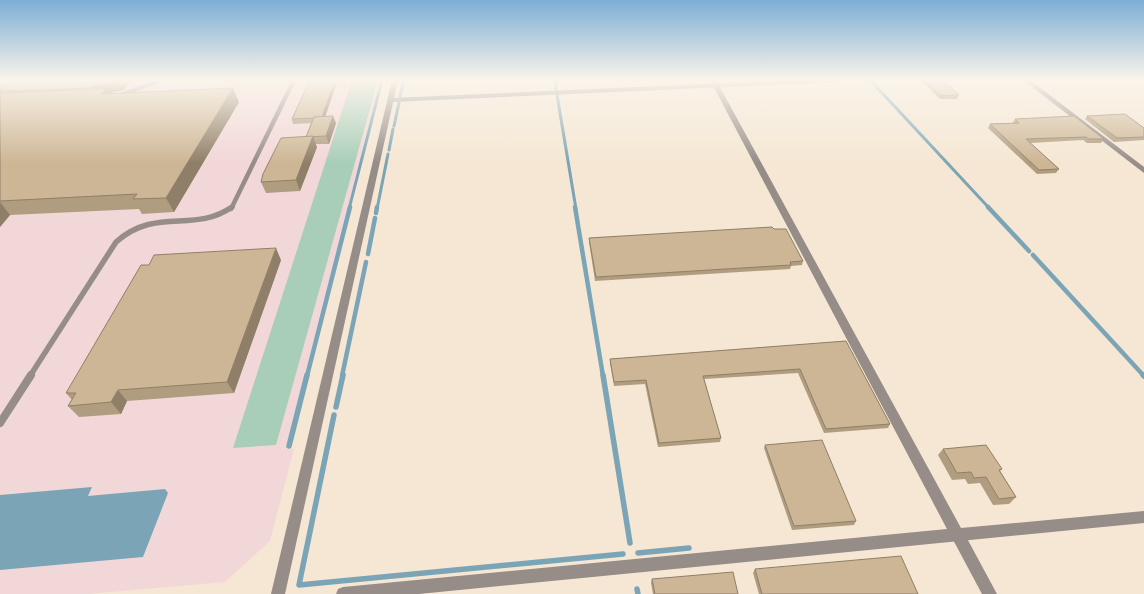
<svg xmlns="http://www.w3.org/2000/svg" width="1144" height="594" viewBox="0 0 1144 594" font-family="Bitter,serif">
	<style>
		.industrial { fill: #f2d7d8 }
		.green { fill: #a8ceb8 }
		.water { fill: #7ba5b6 }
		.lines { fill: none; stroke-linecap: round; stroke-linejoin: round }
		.stream-far2 { stroke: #7ba5b6; stroke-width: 3 }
		.stream-far1 { stroke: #7ba5b6; stroke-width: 4.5 }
		.stream { stroke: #7ba5b6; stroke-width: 5.5 }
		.service-far2 { stroke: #968d88; stroke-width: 4.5 }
		.service-far1 { stroke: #968d88; stroke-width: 5.5 }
		.service { stroke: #968d88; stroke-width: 8 }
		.minor { fill: #968d88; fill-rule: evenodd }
		.tertiary { fill: #968d88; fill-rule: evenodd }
		.wall { fill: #b09d80 }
		.shaded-wall { fill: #907f68 }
		.building { fill: #cdb695; stroke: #907f68 }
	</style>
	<rect width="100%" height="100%" fill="#f5e7d3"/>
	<polygon class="industrial" points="0,80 381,80 286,449 294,449 270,541 225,582 88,594 0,594"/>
	<polygon class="green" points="352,80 378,80 276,445 233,448"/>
	<polygon class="water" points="92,487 88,496 165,489 168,493 143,557 0,570 0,495"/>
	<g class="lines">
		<g class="stream-far2">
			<polyline points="555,80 556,90"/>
			<polyline points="871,81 990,209"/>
			<polyline points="557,95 576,209"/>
			<polyline points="400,96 404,80"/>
			<polyline points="394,126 399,103"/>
			<polyline points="389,150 393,129"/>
			<polyline points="349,209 382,80"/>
			<polyline points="377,209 388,154"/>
		</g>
		<g class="stream-far1">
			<polyline points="575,207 603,376"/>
			<polyline points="988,207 1029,251"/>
			<polyline points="376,213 377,207"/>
			<polyline points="368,254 375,218"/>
			<polyline points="1033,255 1144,376"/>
			<polyline points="307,376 350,207"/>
			<polyline points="342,376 366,262"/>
		</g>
		<g class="stream">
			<polyline points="603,375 630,543"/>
			<polyline points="1143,375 1144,376"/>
			<polyline points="336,407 343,375"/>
			<polyline points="334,415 299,585 623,554"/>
			<polyline points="289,446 307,375"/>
			<polyline points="638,553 689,548"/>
			<polyline points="637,589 638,594"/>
		</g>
		<g class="service-far2">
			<polyline points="120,95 162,80"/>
			<polyline points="231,209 294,80"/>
		</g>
		<path class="service-far1" d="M30,376L116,242C157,206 193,234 232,207"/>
		<polyline class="service" points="0,423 31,375"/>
		<g class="minor">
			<polygon points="790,80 842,80 839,82 391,102 388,100 391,98"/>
			<polygon points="1023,80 1030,80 1144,167 1144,173"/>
			<polygon points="958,529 963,531 997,594 982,594 951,536 953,531"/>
		</g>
		<g class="tertiary">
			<polygon points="392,80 398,80 285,594 271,594"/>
			<polygon points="710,80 716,80 961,528 1144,511 1144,523 419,594 336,594 338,589 343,587 947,529"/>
		</g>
	</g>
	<g class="wall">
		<polygon points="131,80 124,90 109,93 239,102 174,212 142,214 139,209 10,215 0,227 0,82"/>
		<polygon points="920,80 943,80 959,95 957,99 940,99"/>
		<polygon points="325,116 336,123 329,144 315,144 317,147 300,191 266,193 261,182 306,137 311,123 293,124 292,119"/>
		<polygon points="1087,116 1144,128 1144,140 1114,142 1085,119"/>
		<polygon points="1015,119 1104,139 1101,143 1087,143 1083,140 1030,143 1059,169 1056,173 1037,174 988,128 990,124 1013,123 1013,122"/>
		<polygon points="774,229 803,261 802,265 791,266 790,269 595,281 589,242 589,238"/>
		<polygon points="281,260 234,393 127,401 121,414 79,417 68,406 72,400 66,393"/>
		<polygon points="846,341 890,424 888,428 824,433 798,373 704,379 721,438 720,442 658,447 645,384 614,386 610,363 610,359"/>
		<polygon points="765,445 856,521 854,525 792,530 764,448"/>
		<polygon points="943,449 1002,469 1000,471 1016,497 1009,504 993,505 980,483 968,484 965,479 952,480 938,455"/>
		<polygon points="755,569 918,594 759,594 753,573"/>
		<polygon points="652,579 738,594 653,594 651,583"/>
	</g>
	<g class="shaded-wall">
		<polygon points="119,80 131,80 124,90 92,97 87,88"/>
		<polygon points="335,80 338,80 323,123 321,118"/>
		<polygon points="233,88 239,102 174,212 166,198"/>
		<polygon points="333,116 336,123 329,144 326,136"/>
		<polygon points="313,136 317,147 300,191 296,180"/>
		<polygon points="0,202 10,215 0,227"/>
		<polygon points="276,248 281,260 234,393 227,382"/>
		<polygon points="118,390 127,401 121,414 111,402"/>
	</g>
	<g class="building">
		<polygon points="3,80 119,80 87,88 21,91 0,90 0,82"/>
		<polygon points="310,80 335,80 322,117 314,117 314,118 292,119"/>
		<polygon points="925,80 943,80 959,95 941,96"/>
		<polygon points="233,88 166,198 133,199 137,194 0,201 0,93 106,89 102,94"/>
		<polygon points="1125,114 1144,128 1144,137 1117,138 1087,116"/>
		<polygon points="333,116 326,136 306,137 314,117"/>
		<polygon points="1074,116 1104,139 1089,139 1086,137 1026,139 1059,169 1039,170 990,124 1019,123 1015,119"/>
		<polygon points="313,136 296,180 261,182 263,174 281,138"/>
		<polygon points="772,227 774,229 786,229 803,261 790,262 791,265 596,277 589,238"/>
		<polygon points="276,248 227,382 118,390 111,402 68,406 76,393 66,393 141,265 149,265 154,255"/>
		<polygon points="846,341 890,424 826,429 800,369 703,376 721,438 659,443 646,380 614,382 610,359"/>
		<polygon points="822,440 856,521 794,526 765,445"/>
		<polygon points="986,445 1002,469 999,470 1016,497 999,499 986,477 974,478 971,472 957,473 943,449"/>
		<polygon points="901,556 918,594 762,594 755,569"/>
		<polygon points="733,572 738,594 655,594 652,579"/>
	</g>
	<linearGradient id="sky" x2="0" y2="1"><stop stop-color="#7caed4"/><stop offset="0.49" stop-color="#faf4eb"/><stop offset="1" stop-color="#faf4eb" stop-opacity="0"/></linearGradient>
	<rect width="1144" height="163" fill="url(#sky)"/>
</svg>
